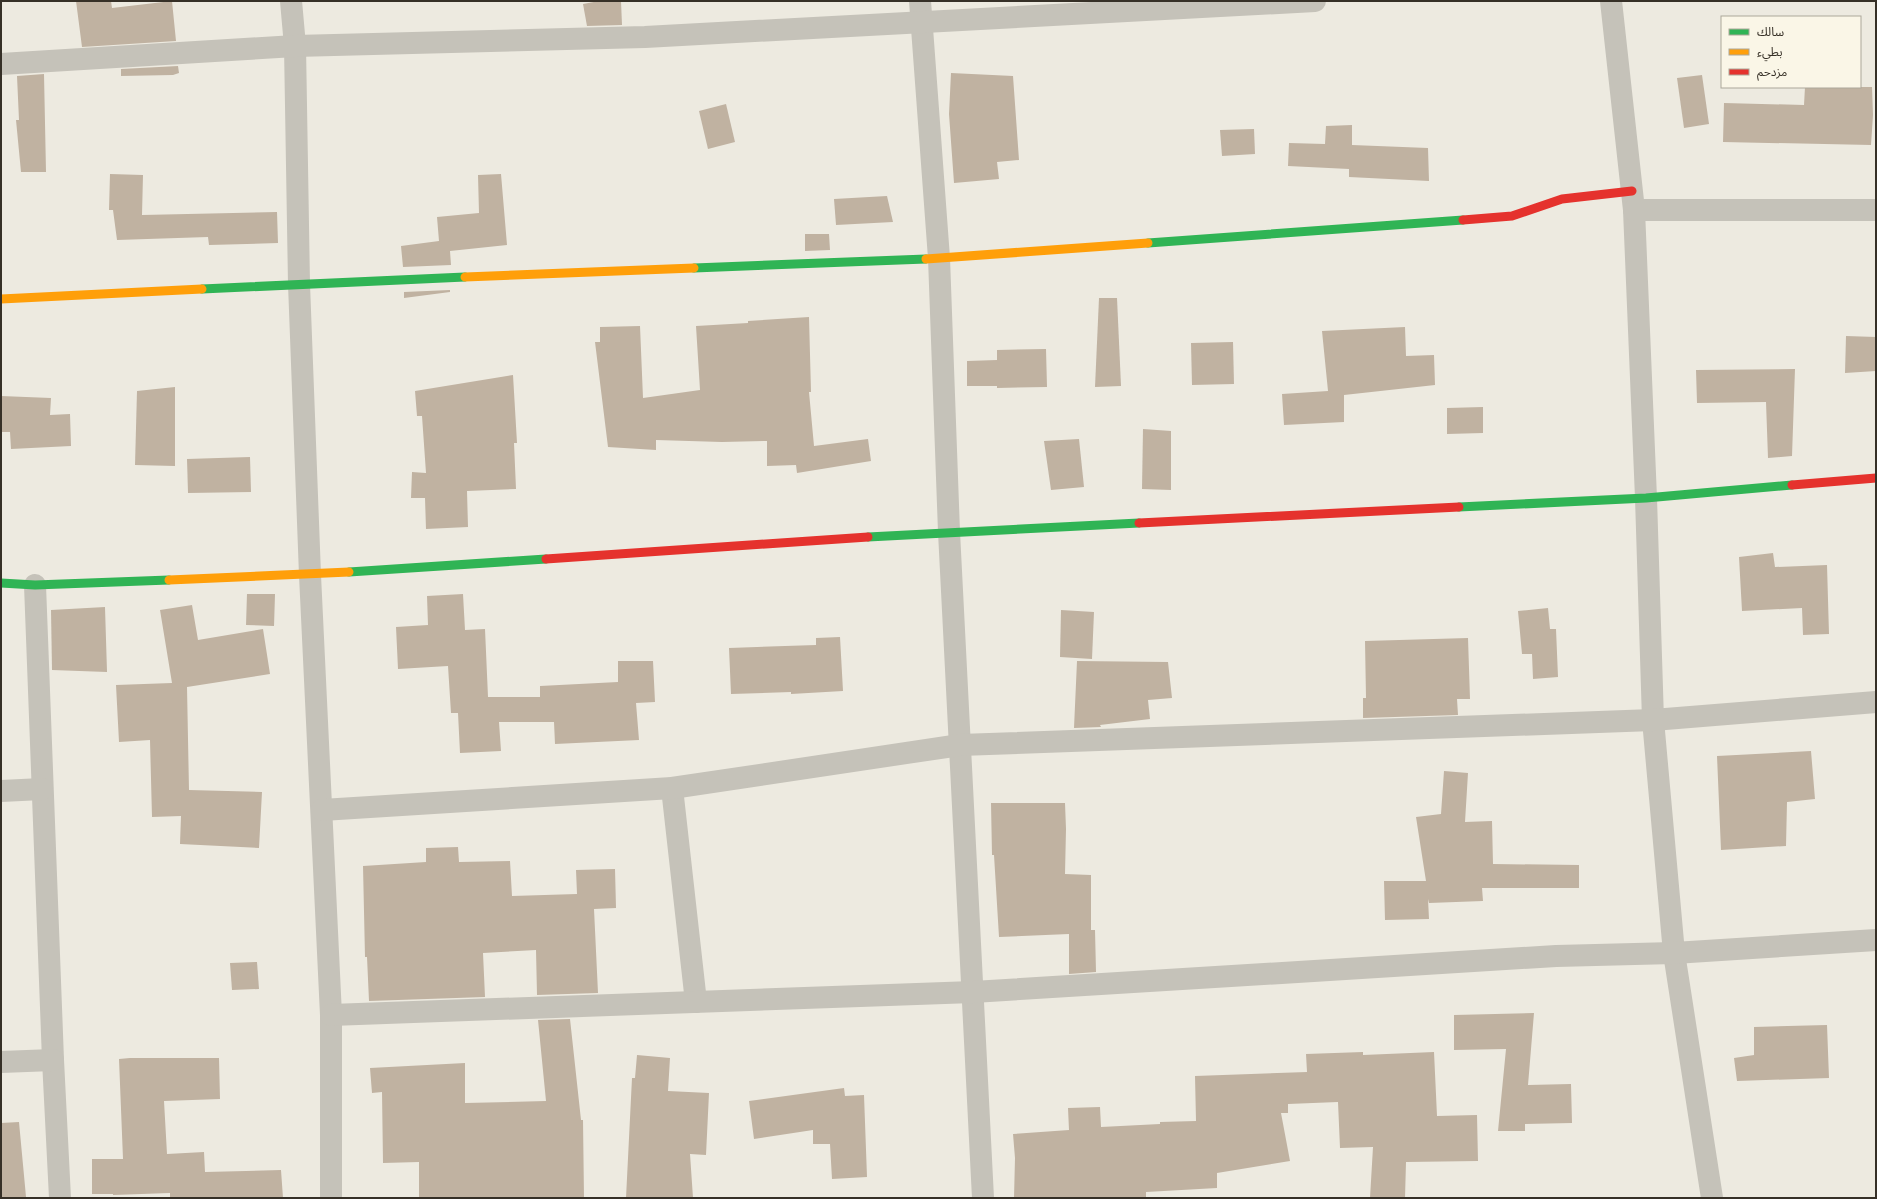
<svg xmlns="http://www.w3.org/2000/svg" width="1877" height="1199" viewBox="0 0 1877 1199" font-family="Arial,'Noto Sans Arabic',sans-serif">
	<style>
		.building { fill: #c0b2a1 }
		.lines { fill: none; stroke-linecap: round; stroke-linejoin: round }
		.street { stroke: #c5c2b9; stroke-width: 22 }
		.fast { stroke: #30b455; stroke-width: 9 }
		.slow { stroke: #ff9f0a; stroke-width: 9 }
		.jam { stroke: #e5322d; stroke-width: 9 }
	</style>
	<rect width="100%" height="100%" fill="#edeae0"/>
	<g class="building">
		<polygon points="76,1 111,1 112,8 172,1 176,41 82,47"/>
		<polygon points="599,1 621,1 622,25 587,26 583,4"/>
		<polygon points="178,66 179,73 173,75 121,76 121,69"/>
		<polygon points="951,73 1013,76 1019,160 997,162 999,179 954,183 949,114"/>
		<polygon points="44,74 46,172 21,172 16,120 19,120 17,76"/>
		<polygon points="1702,75 1709,124 1684,128 1677,78"/>
		<polygon points="1805,87 1872,87 1873,115 1871,145 1723,142 1724,103 1804,105"/>
		<polygon points="726,104 735,142 708,149 699,111"/>
		<polygon points="1352,125 1352,145 1428,148 1429,181 1349,177 1349,169 1288,166 1289,143 1325,144 1326,126"/>
		<polygon points="1254,129 1255,154 1222,156 1220,130"/>
		<polygon points="110,174 143,175 142,215 277,212 278,243 209,245 208,237 117,240 113,210 109,210"/>
		<polygon points="501,174 507,245 450,251 451,265 403,267 401,246 439,241 437,217 479,213 478,175"/>
		<polygon points="887,196 893,222 836,225 834,199"/>
		<polygon points="805,234 829,234 830,250 805,251"/>
		<polygon points="450,290 450,292 404,298 404,292"/>
		<polygon points="1099,298 1117,298 1121,386 1095,387"/>
		<polygon points="809,317 811,392 809,392 814,446 868,439 871,461 797,473 796,465 767,466 767,441 722,442 656,440 656,450 608,447 595,342 600,342 600,327 640,326 643,398 700,390 696,326 748,323 748,321"/>
		<polygon points="1405,327 1406,356 1434,355 1435,385 1344,395 1344,422 1284,425 1282,394 1328,391 1322,331"/>
		<polygon points="1846,336 1876,337 1876,371 1845,373"/>
		<polygon points="1233,342 1234,384 1192,385 1191,343"/>
		<polygon points="1046,349 1047,387 997,388 997,386 967,386 967,361 997,360 997,350"/>
		<polygon points="1795,369 1792,456 1768,458 1766,402 1697,403 1696,370"/>
		<polygon points="513,375 517,443 514,443 516,489 467,491 468,527 426,529 425,498 411,498 412,472 426,473 422,416 417,416 415,391"/>
		<polygon points="175,387 175,466 135,465 137,391"/>
		<polygon points="1,396 51,398 50,415 70,414 71,446 11,449 10,432 1,432"/>
		<polygon points="1483,407 1483,433 1447,434 1447,408"/>
		<polygon points="1143,429 1171,431 1171,490 1142,489"/>
		<polygon points="1079,439 1084,487 1051,490 1044,441"/>
		<polygon points="250,457 251,492 188,493 187,459"/>
		<polygon points="1773,553 1775,567 1827,565 1829,634 1803,635 1802,608 1742,611 1739,557"/>
		<polygon points="247,594 275,594 274,626 246,625"/>
		<polygon points="463,594 465,630 485,629 488,697 540,697 540,686 618,682 618,661 653,661 655,702 636,703 639,740 555,744 554,722 499,722 501,751 460,753 458,713 451,713 448,666 398,669 396,627 428,625 427,596"/>
		<polygon points="192,605 198,640 263,629 270,674 187,687 189,790 262,792 259,848 180,844 181,816 152,817 150,740 119,742 116,685 172,683 160,610"/>
		<polygon points="105,607 107,672 52,670 51,610"/>
		<polygon points="1548,608 1550,629 1556,629 1558,677 1533,679 1532,654 1522,654 1518,611"/>
		<polygon points="1061,610 1094,612 1092,659 1060,657"/>
		<polygon points="840,637 843,691 791,694 791,692 731,694 729,648 816,645 816,638"/>
		<polygon points="1468,638 1470,699 1457,699 1458,715 1363,718 1363,698 1366,698 1365,641"/>
		<polygon points="1077,661 1168,662 1172,698 1148,700 1150,719 1100,725 1101,727 1074,728"/>
		<polygon points="1811,751 1815,799 1787,802 1786,846 1721,850 1717,756"/>
		<polygon points="1444,771 1468,773 1465,822 1492,821 1493,864 1579,865 1579,888 1482,888 1483,901 1429,903 1428,899 1429,919 1385,920 1384,881 1426,881 1416,817 1441,814"/>
		<polygon points="991,803 1065,803 1066,829 1065,874 1091,875 1091,930 1095,930 1096,972 1069,974 1069,934 999,937 994,855 992,855"/>
		<polygon points="458,847 459,862 510,861 512,896 577,894 576,870 615,869 616,908 594,909 598,993 537,995 536,950 483,953 485,997 369,1001 367,957 365,957 363,866 426,862 426,848"/>
		<polygon points="257,962 259,989 232,990 230,963"/>
		<polygon points="1534,1013 1528,1085 1571,1084 1572,1123 1525,1124 1525,1131 1498,1131 1506,1049 1454,1050 1454,1015"/>
		<polygon points="570,1019 581,1120 583,1120 584,1198 419,1198 419,1162 383,1163 382,1092 372,1093 370,1068 465,1063 465,1103 546,1101 538,1020"/>
		<polygon points="1827,1025 1829,1078 1737,1081 1734,1058 1754,1055 1754,1027"/>
		<polygon points="1363,1052 1363,1055 1434,1052 1437,1116 1477,1115 1478,1161 1406,1162 1405,1198 1370,1198 1373,1147 1340,1148 1338,1102 1288,1104 1288,1113 1281,1113 1290,1161 1217,1173 1217,1188 1146,1192 1146,1198 1014,1198 1015,1158 1013,1134 1069,1130 1068,1108 1100,1107 1101,1127 1160,1124 1160,1122 1196,1121 1195,1076 1307,1072 1306,1054"/>
		<polygon points="637,1055 670,1058 668,1091 709,1093 706,1155 690,1154 693,1198 626,1198 632,1078 635,1078"/>
		<polygon points="130,1058 219,1058 220,1099 164,1101 167,1154 204,1152 205,1172 281,1170 283,1198 170,1198 170,1193 113,1195 113,1194 92,1194 92,1159 123,1159 119,1059"/>
		<polygon points="844,1088 845,1096 864,1095 867,1177 832,1179 830,1144 813,1144 813,1130 754,1139 749,1101"/>
		<polygon points="19,1122 26,1197 1,1198 1,1123"/>
	</g>
	<g class="lines">
		<g class="street">
			<polyline points="291,1 295,46 299,284 310,575 331,1015 331,1198"/>
			<polyline points="920,1 939,258 949,532 983,1198"/>
			<polyline points="1611,1 1634,210 1646,498 1653,720 1674,953 1712,1198"/>
			<polyline points="1,64 295,46 645,37 1315,1"/>
			<polyline points="1634,210 1876,210"/>
			<polyline points="35,585 53,1060 60,1198"/>
			<polyline points="672,788 696,1002"/>
			<polyline points="1,791 42,789"/>
			<polyline points="322,810 672,788 960,745 1653,720 1876,702"/>
			<polyline points="331,1015 973,992 1556,956 1674,953 1876,940"/>
			<polyline points="1,1062 53,1060"/>
		</g>
		<g class="fast">
			<polyline points="1148,243 1463,220"/>
			<polyline points="694,268 926,259"/>
			<polyline points="202,289 465,277"/>
			<polyline points="1459,507 1646,498 1792,485"/>
			<polyline points="868,537 1139,523"/>
			<polyline points="349,572 546,559"/>
			<polyline points="1,583 35,585 169,580"/>
		</g>
		<g class="slow">
			<polyline points="926,259 1148,243"/>
			<polyline points="465,277 694,268"/>
			<polyline points="1,299 202,289"/>
			<polyline points="169,580 349,572"/>
		</g>
		<g class="jam">
			<polyline points="1463,220 1512,216 1562,199 1632,191"/>
			<polyline points="1792,485 1876,478"/>
			<polyline points="1139,523 1459,507"/>
			<polyline points="546,559 868,537"/>
		</g>
	</g>
	<rect width="1877" height="1199" fill="none" stroke="#363027" stroke-width="4"/>
	<rect x="1721" y="16" width="140" height="72" fill="#faf6e7" stroke="#aca79a"/>
	<rect x="1729" y="29" width="20" height="6" fill="#30b455" stroke="#aca79a"/>
	<text x="1757" y="36" font-size="12" fill="#363027">سالك</text>
	<rect x="1729" y="49" width="20" height="6" fill="#ff9f0a" stroke="#aca79a"/>
	<text x="1757" y="56" font-size="12" fill="#363027">بطيء</text>
	<rect x="1729" y="69" width="20" height="6" fill="#e5322d" stroke="#aca79a"/>
	<text x="1757" y="76" font-size="12" fill="#363027">مزدحم</text>
</svg>
